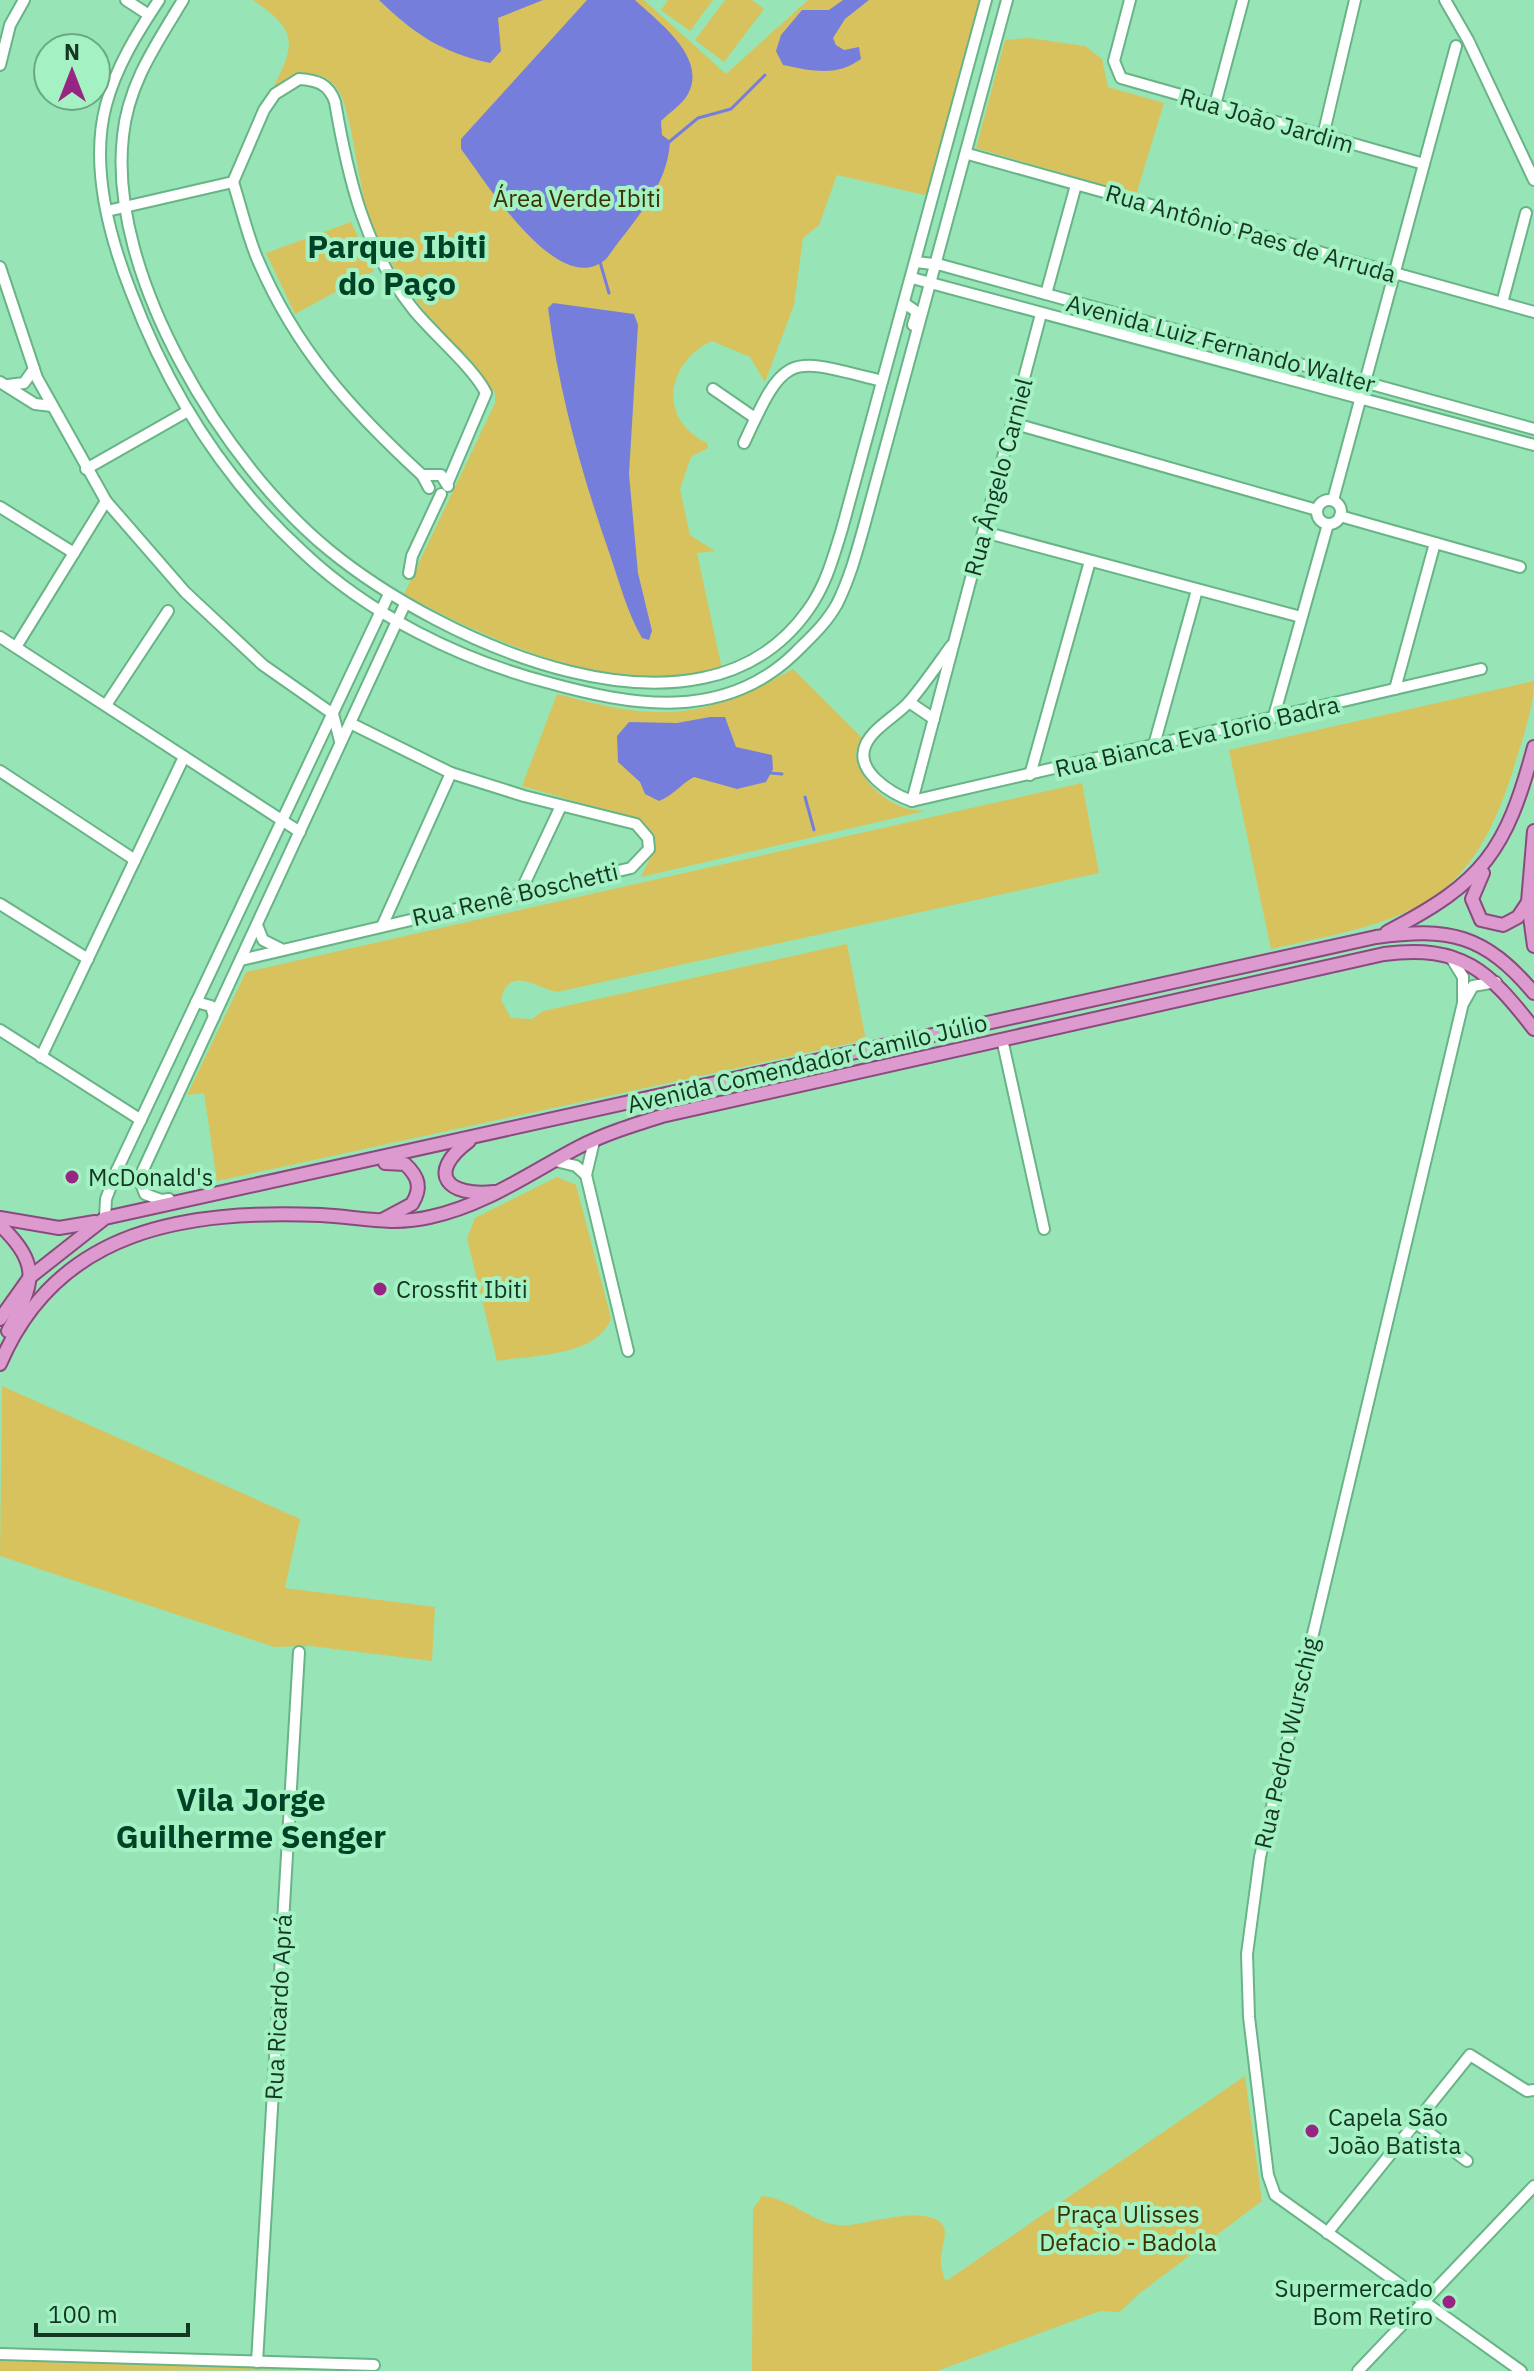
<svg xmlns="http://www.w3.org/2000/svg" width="1534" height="2371" viewBox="0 0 1534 2371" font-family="'IBM Plex Sans',sans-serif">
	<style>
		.green { fill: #d8c25d }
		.water { fill: #757fdb }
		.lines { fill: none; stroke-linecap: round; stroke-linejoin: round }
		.stream { stroke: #757fdb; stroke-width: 3 }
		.minor-casing { stroke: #68b487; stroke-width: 14 }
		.major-casing { stroke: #894b7e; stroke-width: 16 }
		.minor { stroke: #fff; stroke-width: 10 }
		.major { stroke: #dd9ace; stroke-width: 12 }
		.poi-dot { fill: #982583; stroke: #a4f2c3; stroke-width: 3 }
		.labels { text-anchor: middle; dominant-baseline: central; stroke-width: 8; stroke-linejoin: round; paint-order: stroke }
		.street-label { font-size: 24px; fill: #163624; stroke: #a4f2c3 }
		.park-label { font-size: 24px; fill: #3c3200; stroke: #a4f2c3 }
		.poi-label { font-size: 24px; fill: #163624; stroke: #a4f2c3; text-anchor: start }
		.district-label { font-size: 32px; font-weight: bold; fill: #004225; stroke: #a4f2c3 }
	</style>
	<rect width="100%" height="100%" fill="#97e5b6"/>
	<g class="green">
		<path d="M253,0H644L726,74L808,0H980L929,196L837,175L819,225L803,238L794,305L765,382L750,357L712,341C666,363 657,419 707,443L708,448L691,457L680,489L690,535L715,551L697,553L722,669C630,705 485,639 404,594L495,403V393C447,340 399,288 371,222C358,190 352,105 336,87C317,64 284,74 269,95C294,48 302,32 253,0Z"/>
		<polygon points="668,0 713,0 690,31 661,10"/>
		<polygon points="725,0 752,0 764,9 724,62 695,40"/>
		<polygon points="1029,38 1085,46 1102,59 1108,87 1164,103 1136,195 976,148 1005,40"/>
		<polygon points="351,222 374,271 295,314 266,253"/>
		<path d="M793,669L862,738C842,764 878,797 900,806C908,810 917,810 925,811L641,877C652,855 661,840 640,820L522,786L557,694C658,721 700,722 793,669Z"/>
		<path d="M1534,681C1534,709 1521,743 1513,770C1468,914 1404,919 1271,949L1229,750Z"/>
		<path d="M1082,783L1099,873L557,992C536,988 509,964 501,1000L511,1018L532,1019L543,1011L847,944L866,1040L217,1181L204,1093L187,1095L246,972Z"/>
		<path d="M557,1177L576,1185L611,1318C598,1357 531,1355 497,1361L467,1239L475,1218Z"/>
		<polygon points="2,1386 300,1519 285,1588 435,1607 432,1661 310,1646 274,1647 0,1556"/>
		<path d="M1245,2076L1262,2201L1140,2293L1120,2312L1100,2311L937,2371H752L753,2209L762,2196C794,2198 817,2229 849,2225C870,2223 924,2206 941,2223C953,2235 932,2255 946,2281Z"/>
		<polygon points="0,2361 386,2370 0,2371"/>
	</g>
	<g class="water">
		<path d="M379,0H543L498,18L501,51L490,63C442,53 413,33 379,0Z"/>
		<path d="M587,0H635C657,21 708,57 688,94C683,104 669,113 661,121L662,135L670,141C668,188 632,222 607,258C560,303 485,180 461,149V139Z"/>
		<path d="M843,0H869L845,19L833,38L836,45L844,50L859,47L861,59C836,77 813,71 783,65L776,51L781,35L802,10H829Z"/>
		<path d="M553,303L634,314L638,325L629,474L638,573L652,631L649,640L642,638C627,612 619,581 609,552C581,472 559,392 548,308Z"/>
		<path d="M710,717H725L736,747L772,755L773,769L766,782L737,789L694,777C681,784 674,795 659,801L645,794L640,782L618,762L617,736L629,722L677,723Z"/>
	</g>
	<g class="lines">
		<g class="stream">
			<polyline points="669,142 698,118 731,109 765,75"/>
			<polyline points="600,262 609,293"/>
			<polyline points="770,773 782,774"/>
			<polyline points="805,797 814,830"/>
		</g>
		<defs>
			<g id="minor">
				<polyline points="126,0 149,15"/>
				<path d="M159,0C137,33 116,67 106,105C90,165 109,236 131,292C169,392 225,481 304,553C370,615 459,659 546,682C632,706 723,722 794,654C810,638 826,624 837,604C849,580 856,555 863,530L1007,0"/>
				<path d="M183,0C157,43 128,84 123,136C107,275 225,465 329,550C440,641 700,763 808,610C826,585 833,558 842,529L986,0"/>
				<polyline points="1130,0 1114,61 1121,78 1424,164"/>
				<polyline points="1445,0 1468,40 1534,180"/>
				<polyline points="0,65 10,25 24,0"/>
				<polyline points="1215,105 1243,0"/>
				<polyline points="1323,136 1355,0"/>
				<polyline points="968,154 1534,312"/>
				<path d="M233,182C241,207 247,234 257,258C295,348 351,410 422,475L429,488"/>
				<path d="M107,211L233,182L264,110L275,94L299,79C317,80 329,84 335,102C348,178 364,248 413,309C432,333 474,368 486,393L448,482"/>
				<polyline points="916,262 941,265 1534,429"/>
				<polyline points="0,267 37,378 106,501 185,592 263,665 333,714 340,741"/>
				<polyline points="912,278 1534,445"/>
				<polyline points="1046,294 1076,185"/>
				<polyline points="904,303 917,312 913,325"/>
				<polyline points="1502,303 1526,213"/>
				<polyline points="0,382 35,404 52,406"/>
				<polyline points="8,385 24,383 34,369"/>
				<polyline points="713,389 755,418"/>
				<polyline points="1012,423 1317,510"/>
				<path d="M744,443C786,351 787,357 882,381"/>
				<polyline points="86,469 188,411"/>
				<polyline points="422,475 441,475 448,486"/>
				<polyline points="1333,500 1456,46"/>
				<circle cx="1329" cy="512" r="12"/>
				<polyline points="0,507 74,553"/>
				<polyline points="1340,516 1520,567"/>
				<polyline points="984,532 1301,617"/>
				<polyline points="409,573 412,556 441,494"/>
				<polyline points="0,637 300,832"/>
				<polyline points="16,647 106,501"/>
				<polyline points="1395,689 1435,543"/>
				<polyline points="909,702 934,719"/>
				<polyline points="106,705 168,611"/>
				<polyline points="1274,716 1328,524"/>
				<polyline points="1154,745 1197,590"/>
				<polyline points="0,771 135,860"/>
				<polyline points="1030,775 1090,561"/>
				<polyline points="912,801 1481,669"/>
				<polyline points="912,801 1041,314"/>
				<path d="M912,801C892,794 853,771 866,744C874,727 898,715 910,701C925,683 938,664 951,646"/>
				<polyline points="519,895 561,806"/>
				<polyline points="0,904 88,959"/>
				<polyline points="383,924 451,773"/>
				<polyline points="257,925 263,940 281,949"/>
				<polyline points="1450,956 1463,977 1463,1003 1260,1857 1247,1954 1249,2017 1268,2175 1275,2195 1521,2371"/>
				<polyline points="241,960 631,868 649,849 648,838 636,824 524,796 451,773 350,723"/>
				<polyline points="196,1002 211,1006 214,1017"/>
				<polyline points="1464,1002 1473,986 1496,982"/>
				<polyline points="0,1030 141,1120"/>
				<polyline points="1002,1039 1044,1229"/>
				<polyline points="41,1057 184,757"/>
				<polyline points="594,1141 586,1175 628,1351"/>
				<polyline points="556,1161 576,1166 586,1175"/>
				<polyline points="117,1170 140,1181"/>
				<polyline points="169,1199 161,1200 145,1194 140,1181 143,1170 405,604"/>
				<polyline points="105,1218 106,1199 117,1170 389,594"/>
				<polyline points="1416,2123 1467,2161"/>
				<polyline points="1327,2233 1470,2055 1527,2091 1534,2090"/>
				<polyline points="0,2354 374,2365"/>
				<polyline points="257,2362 299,1652"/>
				<polyline points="1358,2371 1534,2186"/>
			</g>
			<g id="major">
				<polyline points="1534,831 1528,902 1534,946"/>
				<polyline points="1483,873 1472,899 1481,920 1503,925 1518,917 1528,902"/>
				<path d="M1387,932C1484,882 1506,851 1534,747"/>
				<path d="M469,1141C425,1174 448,1197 494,1192"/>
				<polyline points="0,1218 59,1228 95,1222"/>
				<path d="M382,1220L412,1204C422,1188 419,1177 405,1164L385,1163"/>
				<path d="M0,1225C42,1266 34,1284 8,1331"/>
				<path d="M0,1319L30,1277L105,1218L1376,937C1449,927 1484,934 1534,993"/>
				<path d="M0,1364C58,1227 188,1210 321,1215C359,1217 392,1226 430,1217C485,1205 528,1174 577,1148C604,1134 633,1125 662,1116L1384,954C1462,944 1489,971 1534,1029"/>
			</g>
		</defs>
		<use href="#minor" class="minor-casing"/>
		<use href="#major" class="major-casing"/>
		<use href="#minor" class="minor"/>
		<use href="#major" class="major"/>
	</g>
	<g class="poi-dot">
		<circle cx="72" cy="1177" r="8"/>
		<circle cx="380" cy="1289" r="8"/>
		<circle cx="1312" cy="2131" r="8"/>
		<circle cx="1449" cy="2302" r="8"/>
	</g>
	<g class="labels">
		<g class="street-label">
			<text transform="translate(1267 120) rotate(16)">Rua João Jardim</text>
			<text transform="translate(1251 233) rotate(16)">Rua Antônio Paes de Arruda</text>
			<text transform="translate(1221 343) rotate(15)">Avenida Luiz Fernando Walter</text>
			<text transform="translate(998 477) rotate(-75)">Rua Ângelo Carniel</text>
			<text transform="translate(1197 736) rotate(-13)">Rua Bianca Eva Iorio Badra</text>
			<text transform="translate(515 894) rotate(-13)">Rua Renê Boschetti</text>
			<text transform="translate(807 1063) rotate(-13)">Avenida Comendador Camilo Júlio</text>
			<text transform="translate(1286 1743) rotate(-77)">Rua Pedro Wurschig</text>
			<text transform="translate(278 2007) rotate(-87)">Rua Ricardo Aprá</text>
		</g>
		<g class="park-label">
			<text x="577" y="198">Área Verde Ibiti</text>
			<text x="1128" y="2214">Praça Ulisses<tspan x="1128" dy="28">Defacio - Badola</tspan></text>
		</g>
		<g class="poi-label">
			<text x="88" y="1177">McDonald's</text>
			<text x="396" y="1289">Crossfit Ibiti</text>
			<text x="1328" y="2117">Capela São<tspan x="1328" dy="28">João Batista</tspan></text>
			<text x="1433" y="2288" text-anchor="end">Supermercado<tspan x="1433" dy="28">Bom Retiro</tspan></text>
		</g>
		<g class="district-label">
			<text x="397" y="246">Parque Ibiti<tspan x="397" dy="37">do Paço</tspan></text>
			<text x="251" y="1799">Vila Jorge<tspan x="251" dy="37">Guilherme Senger</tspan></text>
		</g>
	</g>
	<g transform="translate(72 72)"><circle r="38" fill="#a4f2c3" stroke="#6ba783" stroke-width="2"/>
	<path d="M0-6L14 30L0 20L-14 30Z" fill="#982583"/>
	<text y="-12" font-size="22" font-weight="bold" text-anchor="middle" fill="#163624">N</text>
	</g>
	<path d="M36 2323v12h152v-12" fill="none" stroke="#163624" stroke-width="4"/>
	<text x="48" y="2323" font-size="24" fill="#163624" stroke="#a4f2c3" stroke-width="6" paint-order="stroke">100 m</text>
</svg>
